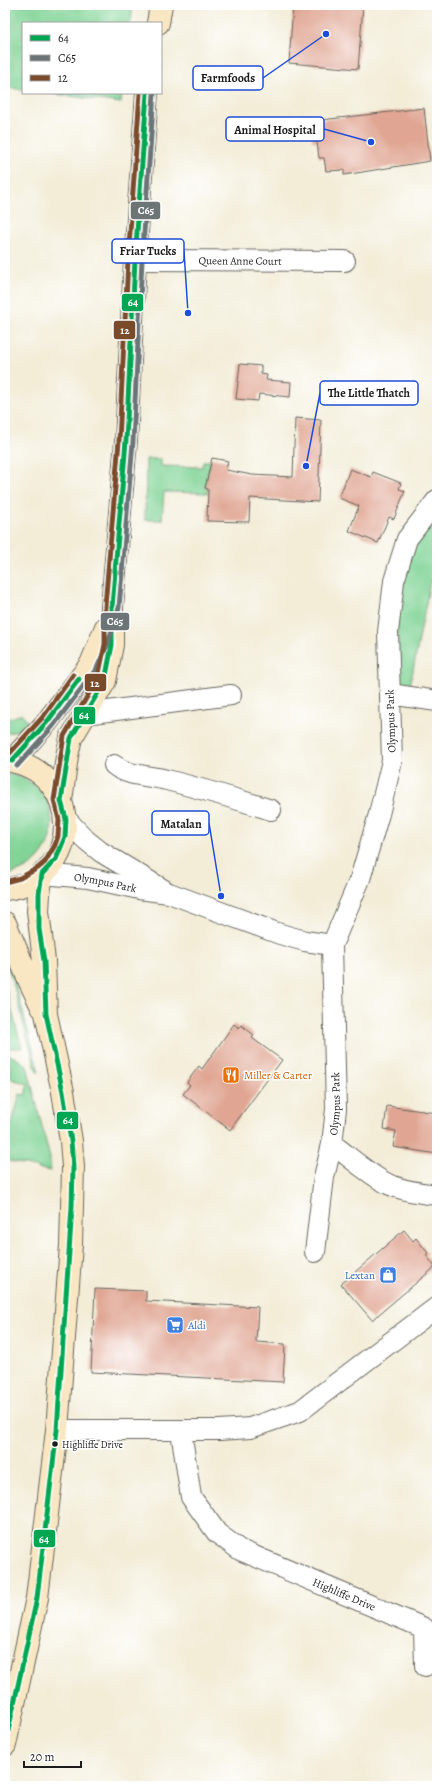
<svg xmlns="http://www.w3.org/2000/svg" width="442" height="1791" viewBox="0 0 442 1791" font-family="Alegreya,serif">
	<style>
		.green { fill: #81d496; stroke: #4e7859 }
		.building { fill: #e0a693 }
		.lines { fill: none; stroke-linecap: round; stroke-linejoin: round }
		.minor-casing { stroke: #67655e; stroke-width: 22 }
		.secondary-casing { stroke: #67655e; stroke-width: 24 }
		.minor { stroke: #fff; stroke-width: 20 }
		.secondary { stroke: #f9e7c3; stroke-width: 22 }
		.bus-1-casing { stroke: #fff; stroke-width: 8 }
		.bus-2-casing { stroke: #fff; stroke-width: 8 }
		.bus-3-casing { stroke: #fff; stroke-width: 8 }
		.bus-1 { stroke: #00a651; stroke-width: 5 }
		.bus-2 { stroke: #6c7476; stroke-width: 5 }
		.bus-3 { stroke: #7a4b2a; stroke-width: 5 }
		.bus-dot { fill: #1c1c1c; stroke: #fff; stroke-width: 1.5 }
		.labels { text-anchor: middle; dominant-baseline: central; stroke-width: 3; stroke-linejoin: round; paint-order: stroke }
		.bus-label { font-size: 10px; fill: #1c1c1c; stroke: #fff; text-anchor: start }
		.street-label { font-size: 11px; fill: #1c1c1c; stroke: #fff }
		.food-label { font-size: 11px; fill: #c56008; stroke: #fff; text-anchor: start }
		.shop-label { font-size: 11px; fill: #366cbe; stroke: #fff; text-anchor: end }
		.leader { fill: none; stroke: #1d4ed8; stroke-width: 1.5 }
		.callout-dot { fill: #1d4ed8; stroke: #fff; stroke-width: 1.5 }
		.callout { fill: #fff; stroke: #1d4ed8; stroke-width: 1.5 }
		.callout-label { font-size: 12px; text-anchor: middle; font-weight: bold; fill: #1c1c1c }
		.line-badge { stroke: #fff; stroke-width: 1.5 }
		.badge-label { font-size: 11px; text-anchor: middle; font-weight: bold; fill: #fff }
	</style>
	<rect width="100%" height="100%" fill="#fff"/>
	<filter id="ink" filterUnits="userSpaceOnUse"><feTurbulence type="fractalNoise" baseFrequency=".025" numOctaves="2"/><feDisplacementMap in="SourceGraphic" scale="8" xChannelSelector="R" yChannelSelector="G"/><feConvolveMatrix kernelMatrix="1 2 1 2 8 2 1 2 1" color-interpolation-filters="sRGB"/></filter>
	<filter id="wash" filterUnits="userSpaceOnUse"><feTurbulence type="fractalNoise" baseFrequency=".012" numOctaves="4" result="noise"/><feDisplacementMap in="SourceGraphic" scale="16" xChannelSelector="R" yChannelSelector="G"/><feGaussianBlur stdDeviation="0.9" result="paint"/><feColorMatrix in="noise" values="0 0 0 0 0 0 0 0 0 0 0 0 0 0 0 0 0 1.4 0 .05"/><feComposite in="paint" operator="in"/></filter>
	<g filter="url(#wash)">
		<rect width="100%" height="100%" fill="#f3edd8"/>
		<g class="green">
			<polygon points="5,5 133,5 131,23 23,23 23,90 5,87"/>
			<polygon points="47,93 122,93 121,103"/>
			<polygon points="146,459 161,459 161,466 202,467 203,461 211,461 205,488 208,489 208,493 164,492 162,520 145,520"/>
			<polygon points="437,515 437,546 410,686 399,681 397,594 419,534"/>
			<polygon points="22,714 29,724 13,732 5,733 5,720"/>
			<path d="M5,774C66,779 69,865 5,875Z"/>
			<path d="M7,952L39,1072H37C28,1043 21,1013 13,983C10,973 5,963 5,953Z"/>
			<polygon points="5,985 22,1048 5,1048"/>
			<polygon points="8,1054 16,1058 27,1066 50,1158 50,1171 5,1160 5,1147 20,1094 25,1095 28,1084 11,1079 10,1064 5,1059 5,1055"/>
		</g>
		<g id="blocks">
			<g class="building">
				<polygon points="293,5 363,5 358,69 289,63"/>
				<polygon points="424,108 430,161 344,175 344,170 326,171 324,158 319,158 317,142 312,141 313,121"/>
				<polygon points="240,364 261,366 261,374 267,375 266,380 291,382 290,397 259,394 258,401 236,399"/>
				<polygon points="295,418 321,420 318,502 250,498 249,522 207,521 208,489 205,488 212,458 228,461 226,470 252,475 293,477"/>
				<polygon points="350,469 371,477 373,472 401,483 399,489 405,491 394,519 389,517 378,543 349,531 359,506 339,498"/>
				<polygon points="234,1024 239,1028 241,1025 254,1035 252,1038 282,1060 230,1130 183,1094 190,1085 187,1082 199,1066 202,1069"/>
				<polygon points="387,1106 437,1113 437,1154 393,1147 396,1131 384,1129"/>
				<polygon points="404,1230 413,1241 416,1238 428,1253 426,1255 435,1267 372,1320 341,1284"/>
				<polygon points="95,1289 146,1291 146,1301 258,1307 256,1342 285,1344 283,1382 91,1372"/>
			</g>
		</g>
	</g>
	<g filter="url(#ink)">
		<use href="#blocks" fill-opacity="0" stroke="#67655e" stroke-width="1"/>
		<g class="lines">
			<defs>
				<g id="minor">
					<path id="s1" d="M135,260L345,261"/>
					<polyline points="390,694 437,701"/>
					<polyline points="85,714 231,695"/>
					<path d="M114,765C129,777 149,775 167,780C202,789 237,799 271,810"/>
					<polyline points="66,819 86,840 101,852 164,890"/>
					<path id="s2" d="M42,874L88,878L139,889L169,893L280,934L305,941L332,945"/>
					<path d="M332,1144C350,1157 368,1174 388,1184C403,1191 421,1193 437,1195"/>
					<path id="s3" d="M315,1252L324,1177L332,1144L336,1109L332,945L360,879L379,814L392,761L388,632L394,581L407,539L437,500"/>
					<polyline points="57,1430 219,1430 250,1428 300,1411 437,1307"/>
					<path id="s4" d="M181,1431L191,1497L217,1533L240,1550L424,1628L425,1666"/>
				</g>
				<g id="secondary">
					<polyline points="158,23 161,5"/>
					<path d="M5,760C85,769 85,882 5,889"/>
					<polyline points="12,761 47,722 91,664 106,627"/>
					<polyline points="61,801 67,756 71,738 105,681 112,645 112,607 126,441 135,260 147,93"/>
					<polyline points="5,923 29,980 42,1007"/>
					<polyline points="5,1745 37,1598 57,1430 71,1245 73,1167 71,1141 63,1092 46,1014 44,961 38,911 39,894 42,874"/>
				</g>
			</defs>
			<use href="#minor" class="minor-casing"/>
			<use href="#secondary" class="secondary-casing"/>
			<use href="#minor" class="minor"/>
			<use href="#secondary" class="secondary"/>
			<defs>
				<g id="bus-1">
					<polyline points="5,760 12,761 47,722 79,679"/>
					<polyline points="5,1745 37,1598 57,1430 72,1207 73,1167 71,1141 63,1092 46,1014 44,961 39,929 39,894 42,874 56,859 65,837 66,819 61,801 71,738 105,681 112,645 112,607 126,441 135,260 147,93"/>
				</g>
				<polyline id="bus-2" points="17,766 53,726 97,668 108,643 119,608 133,442 142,260 154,94"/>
				<g id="bus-3">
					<polyline points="6,753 9,754 42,718 73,675"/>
					<polyline points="5,882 20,878 38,868 45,862 55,845 58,836 59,820 54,800 64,736 98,678 105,644 105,606 119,441 128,260 140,93"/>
				</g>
			</defs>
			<use href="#bus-1" class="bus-1-casing"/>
			<use href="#bus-2" class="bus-2-casing"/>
			<use href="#bus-3" class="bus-3-casing"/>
			<use href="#bus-1" class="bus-1"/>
			<use href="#bus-2" class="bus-2"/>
			<use href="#bus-3" class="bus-3"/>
		</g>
	</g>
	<defs>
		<symbol id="restaurant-square" viewBox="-11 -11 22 22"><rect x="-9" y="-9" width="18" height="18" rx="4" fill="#e8710a" stroke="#fff"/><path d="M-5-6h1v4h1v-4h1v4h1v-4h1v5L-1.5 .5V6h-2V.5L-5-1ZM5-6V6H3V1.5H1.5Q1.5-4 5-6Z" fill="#fff"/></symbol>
		<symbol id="shop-square" viewBox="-11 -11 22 22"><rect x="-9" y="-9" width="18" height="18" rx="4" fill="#3f7fe0" stroke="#fff"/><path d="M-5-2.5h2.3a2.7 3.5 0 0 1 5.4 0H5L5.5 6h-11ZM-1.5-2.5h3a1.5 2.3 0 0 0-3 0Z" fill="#fff"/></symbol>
		<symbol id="supermarket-square" viewBox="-11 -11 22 22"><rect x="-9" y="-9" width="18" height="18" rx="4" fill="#3f7fe0" stroke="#fff"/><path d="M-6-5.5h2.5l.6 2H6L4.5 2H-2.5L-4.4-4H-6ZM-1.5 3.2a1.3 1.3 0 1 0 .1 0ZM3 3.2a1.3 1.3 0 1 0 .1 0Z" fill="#fff"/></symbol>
	</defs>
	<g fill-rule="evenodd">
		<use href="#restaurant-square" x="221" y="1065" width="20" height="20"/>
		<use href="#shop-square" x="378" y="1265" width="20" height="20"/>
		<use href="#supermarket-square" x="165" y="1315" width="20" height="20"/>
	</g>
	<circle class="bus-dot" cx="55" cy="1444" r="3.5"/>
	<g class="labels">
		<g class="bus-label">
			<text x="62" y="1444">Highliffe Drive</text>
		</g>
		<g class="street-label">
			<text stroke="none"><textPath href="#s1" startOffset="105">Queen Anne Court</textPath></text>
			<text transform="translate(391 721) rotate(-92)">Olympus Park</text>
			<text stroke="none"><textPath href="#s2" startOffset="64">Olympus Park</textPath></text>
			<text stroke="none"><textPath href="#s3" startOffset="150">Olympus Park</textPath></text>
			<text stroke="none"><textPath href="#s4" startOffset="253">Highliffe Drive</textPath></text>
		</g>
		<g class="food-label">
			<text x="244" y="1075">Miller &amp; Carter</text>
		</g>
		<g class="shop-label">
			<text x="375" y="1275">Lextan</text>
			<text x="188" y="1325" text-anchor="start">Aldi</text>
		</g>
	</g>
	<path class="leader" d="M326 34L263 78M371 142L324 129M188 313L184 251M306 466L320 393M221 896L209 823"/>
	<g class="callout-dot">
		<circle cx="326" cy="34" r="4"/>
		<circle cx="371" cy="142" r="4"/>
		<circle cx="188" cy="313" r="4"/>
		<circle cx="306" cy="466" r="4"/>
		<circle cx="221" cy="896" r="4"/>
	</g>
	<g class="callout">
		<rect x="193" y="66" width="70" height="24" rx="4"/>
		<rect x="226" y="117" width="98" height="24" rx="4"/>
		<rect x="112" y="239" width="72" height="24" rx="4"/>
		<rect x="320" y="381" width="98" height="24" rx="4"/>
		<rect x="152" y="811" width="57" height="24" rx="4"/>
	</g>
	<g class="callout-label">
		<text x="228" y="82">Farmfoods</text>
		<text x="275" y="134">Animal Hospital</text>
		<text x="148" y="255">Friar Tucks</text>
		<text x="369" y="397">The Little Thatch</text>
		<text x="181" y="828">Matalan</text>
	</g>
	<g class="line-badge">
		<rect x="130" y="201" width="31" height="19" rx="4" fill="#6c7476"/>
		<rect x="121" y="293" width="23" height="19" rx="4" fill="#00a651"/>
		<rect x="113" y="320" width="23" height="20" rx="4" fill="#7a4b2a"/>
		<rect x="100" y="612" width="30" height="19" rx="4" fill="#6c7476"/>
		<rect x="84" y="673" width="23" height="19" rx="4" fill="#7a4b2a"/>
		<rect x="73" y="706" width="23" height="19" rx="4" fill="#00a651"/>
		<rect x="56" y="1111" width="23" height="19" rx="4" fill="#00a651"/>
		<rect x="33" y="1529" width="23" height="19" rx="4" fill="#00a651"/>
	</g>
	<g class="badge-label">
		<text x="146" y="214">C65</text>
		<text x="133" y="306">64</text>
		<text x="125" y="334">12</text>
		<text x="115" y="625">C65</text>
		<text x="95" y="687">12</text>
		<text x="84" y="719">64</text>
		<text x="68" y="1124">64</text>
		<text x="44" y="1543">64</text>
	</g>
	<rect width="442" height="1791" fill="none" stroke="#fff" stroke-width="20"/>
	<rect x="22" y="22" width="140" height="72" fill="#ffffff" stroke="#a4a4a4"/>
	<rect x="30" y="35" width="20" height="6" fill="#00a651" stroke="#a4a4a4"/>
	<text x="58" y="42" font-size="12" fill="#1c1c1c">64</text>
	<rect x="30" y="55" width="20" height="6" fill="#6c7476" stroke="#a4a4a4"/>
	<text x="58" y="62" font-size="12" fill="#1c1c1c">C65</text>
	<rect x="30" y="75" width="20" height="6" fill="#7a4b2a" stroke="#a4a4a4"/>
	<text x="58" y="82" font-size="12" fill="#1c1c1c">12</text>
	<path d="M24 1761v6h57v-6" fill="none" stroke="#1c1c1c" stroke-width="2"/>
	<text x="30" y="1761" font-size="12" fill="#1c1c1c" stroke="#ffffff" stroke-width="3" paint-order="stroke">20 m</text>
</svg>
